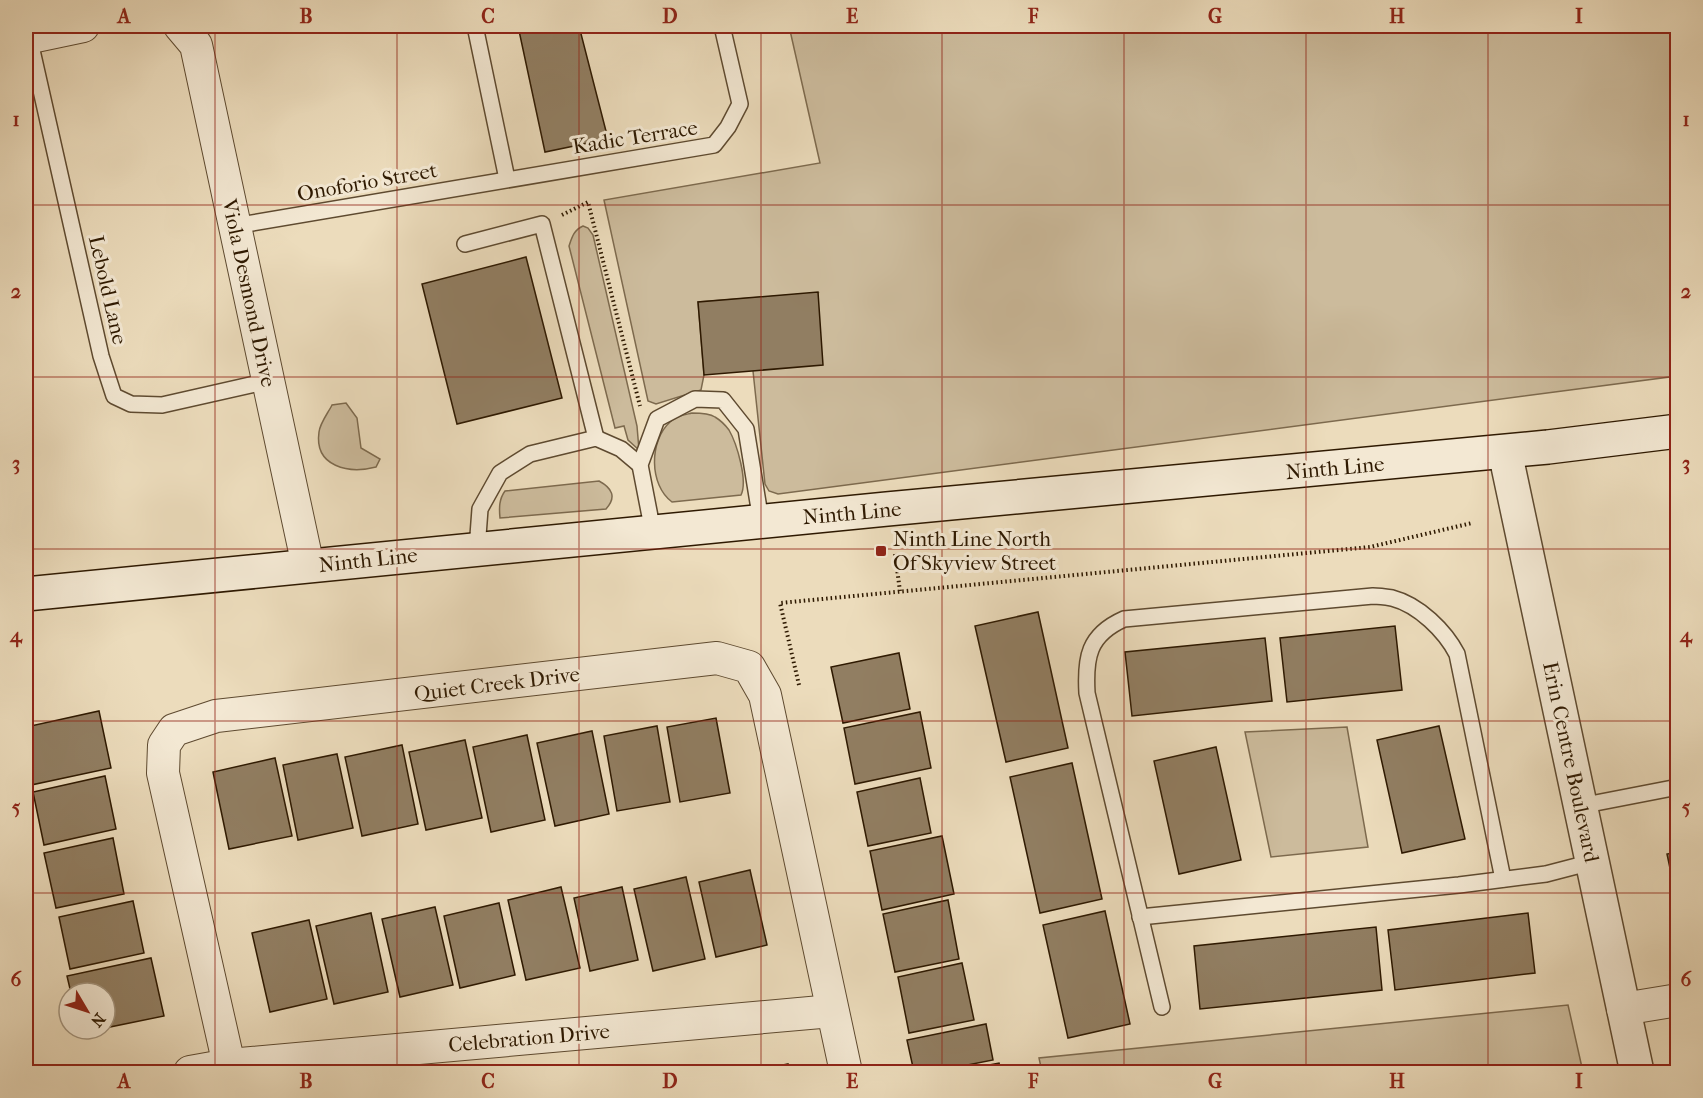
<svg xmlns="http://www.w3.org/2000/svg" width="1703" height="1098" viewBox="0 0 1703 1098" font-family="'IM FELL French Canon',serif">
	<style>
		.green { fill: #ccbb9c; stroke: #7d6a4e; stroke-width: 1.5 }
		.building { fill: #917e62; stroke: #2e1901; stroke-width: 1.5 }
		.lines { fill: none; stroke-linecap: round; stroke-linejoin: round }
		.service-casing { stroke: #5e4a30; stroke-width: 18 }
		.minor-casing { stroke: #5e4a30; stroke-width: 34 }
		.tertiary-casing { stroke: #5e4a30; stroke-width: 36 }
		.secondary-casing { stroke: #2e1901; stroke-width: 36 }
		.path { stroke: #2e1901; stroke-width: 4; stroke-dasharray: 1.5 3; stroke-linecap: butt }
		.service { stroke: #f3e8d3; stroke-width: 15 }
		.minor { stroke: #f3e8d3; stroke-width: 32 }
		.tertiary { stroke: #f3e8d3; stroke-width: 33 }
		.secondary { stroke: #f3e8d3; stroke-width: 33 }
		.grid { fill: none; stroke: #8f2418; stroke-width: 1.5; stroke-opacity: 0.55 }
		.poi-dot { fill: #8f2418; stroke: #f3e8d3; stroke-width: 2 }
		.labels { text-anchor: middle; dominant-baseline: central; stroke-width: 6; stroke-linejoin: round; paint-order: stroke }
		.street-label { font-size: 21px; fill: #2e1901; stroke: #f3e8d3 }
		.poi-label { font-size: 21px; fill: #2e1901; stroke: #f3e8d3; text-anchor: start }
		.neatline { fill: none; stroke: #8f2418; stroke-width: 2 }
		.grid-label { font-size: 20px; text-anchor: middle; font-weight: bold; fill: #8f2418 }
	</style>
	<rect width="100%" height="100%" fill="#ecdcbc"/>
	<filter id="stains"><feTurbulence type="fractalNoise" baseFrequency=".00333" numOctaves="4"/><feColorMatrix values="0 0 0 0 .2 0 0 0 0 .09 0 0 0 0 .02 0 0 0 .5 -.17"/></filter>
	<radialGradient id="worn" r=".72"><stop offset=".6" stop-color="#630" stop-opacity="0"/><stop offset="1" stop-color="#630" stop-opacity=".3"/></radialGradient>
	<g class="green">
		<polygon points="789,26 1677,26 1677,376 778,494 769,491 765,484 753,371 818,293 698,302 704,375 701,390 656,404 648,401 604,200 820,163"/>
		<path d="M583,226L588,228L593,235L637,426L639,450L628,440L624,426L615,428L569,246C572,237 574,230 583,226Z"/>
		<path d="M346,403L357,418L361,448L380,459L376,467C349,474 314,467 319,432C320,423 328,413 332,405Z"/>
		<path d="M692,413C699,413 709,413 715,417C720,420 726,426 729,430C737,444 748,481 741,495L672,502C649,485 649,441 670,422C676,416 684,415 692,413Z"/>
		<path d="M599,481C612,488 617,497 606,509L500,518C499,508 499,499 505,491Z"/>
		<polygon points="1347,727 1368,847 1271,857 1245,732"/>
		<polygon points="1568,1005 1583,1072 1042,1072 1039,1058"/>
	</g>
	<g class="building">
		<polygon points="518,26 579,26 608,139 545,152"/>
		<polygon points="526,257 562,398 457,424 422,284"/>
		<polygon points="818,292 823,365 704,375 698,302"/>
		<polygon points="1038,612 1068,748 1006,762 975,626"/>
		<polygon points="1395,626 1402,690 1287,702 1280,638"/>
		<polygon points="1265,638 1272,701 1132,716 1125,652"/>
		<polygon points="899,653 910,709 843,723 831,667"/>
		<polygon points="99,711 111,768 31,785 26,759 26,727"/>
		<polygon points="920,712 931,768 855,784 844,728"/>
		<polygon points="716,718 730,793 680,802 667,727"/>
		<polygon points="657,726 670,802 617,811 604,736"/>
		<polygon points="1439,726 1465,839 1402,853 1377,740"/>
		<polygon points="592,731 609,814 555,826 537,743"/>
		<polygon points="527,735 545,820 491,832 473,747"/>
		<polygon points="465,740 482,818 426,830 409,752"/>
		<polygon points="402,745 418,824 362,836 345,757"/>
		<polygon points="1216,747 1241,860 1179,874 1154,761"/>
		<polygon points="337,754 353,828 298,840 283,765"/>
		<polygon points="275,758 292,836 229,849 213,772"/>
		<polygon points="1072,763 1102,899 1040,913 1010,777"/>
		<polygon points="105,776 116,829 44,845 33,792"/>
		<polygon points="920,778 931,833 868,846 857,792"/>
		<polygon points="942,836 954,894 882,910 870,851"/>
		<polygon points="113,838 124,894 56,908 44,853"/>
		<polygon points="1678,852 1678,906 1667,854"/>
		<polygon points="750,870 767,945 716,957 699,882"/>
		<polygon points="686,877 705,959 653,971 634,889"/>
		<polygon points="561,887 580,968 526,980 508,900"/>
		<polygon points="622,887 638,960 590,971 574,898"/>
		<polygon points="948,900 959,959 895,972 883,914"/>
		<polygon points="133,901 144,953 70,969 59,917"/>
		<polygon points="499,903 515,975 460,988 444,916"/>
		<polygon points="435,907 453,985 400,997 382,919"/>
		<polygon points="1105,911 1130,1024 1068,1038 1043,925"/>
		<polygon points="371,913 388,992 334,1004 316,926"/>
		<polygon points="1528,913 1535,973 1395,990 1388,930"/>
		<polygon points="309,920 327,999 270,1012 252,933"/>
		<polygon points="1376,927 1382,990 1200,1009 1194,946"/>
		<polygon points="151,958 164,1016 105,1028 105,993 71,993 67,976"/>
		<polygon points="962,963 974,1020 909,1033 898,977"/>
		<polygon points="986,1024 993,1060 932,1072 914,1072 907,1040"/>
		<polygon points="78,1029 101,1029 79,1034"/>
		<polygon points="999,1063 1001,1072 952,1072"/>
		<polygon points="788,1064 790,1072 750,1072"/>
	</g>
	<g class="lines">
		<defs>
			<g id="service">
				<polyline points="475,26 507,179"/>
				<polyline points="29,37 101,356 114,396 131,404 162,405 268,381"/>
				<polyline points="234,226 714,145 728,127 740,104 722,26"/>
				<polyline points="465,244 542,224 596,438"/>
				<polyline points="653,532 640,465 657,419 695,399 723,400 746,429 761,521"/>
				<polyline points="477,549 480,509 500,473 530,454 596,438 621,449 640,465"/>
				<polyline points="1580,806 1678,787"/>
				<polyline points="1140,917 1459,885 1546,874 1592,862"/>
				<path d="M1162,1007L1087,693C1085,658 1088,635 1124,619L1373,596C1379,596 1386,597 1392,598C1419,605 1445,631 1457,654L1503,879"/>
			</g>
			<g id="minor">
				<polyline points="180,26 196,45 308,566"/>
				<polyline points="26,38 83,26"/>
				<polyline points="1623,1009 1678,1000"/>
				<polyline points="229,1065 163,773 164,745 174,730 216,716 717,658 749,667 765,695 846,1072"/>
				<polyline points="190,1072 229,1065 832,1011"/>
			</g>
			<polyline id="tertiary" points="1505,452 1637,1072"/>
			<polyline id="secondary" points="26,594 887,509 1548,447 1678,431"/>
		</defs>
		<use href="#service" class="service-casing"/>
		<use href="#minor" class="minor-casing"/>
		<use href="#tertiary" class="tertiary-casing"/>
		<use href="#secondary" class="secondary-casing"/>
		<g class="path">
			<polyline points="562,215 588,202 640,406"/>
			<polyline points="895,554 900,591"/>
			<polyline points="799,685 780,603 1370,547 1472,523"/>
		</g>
		<use href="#service" class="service"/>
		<use href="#minor" class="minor"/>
		<use href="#tertiary" class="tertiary"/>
		<use href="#secondary" class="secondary"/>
	</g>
	<path class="grid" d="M215,26V1072M397,26V1072M579,26V1072M761,26V1072M942,26V1072M1124,26V1072M1306,26V1072M1488,26V1072M26,205H1678M26,377H1678M26,549H1678M26,721H1678M26,893H1678"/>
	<rect class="poi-dot" x="875" y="545" width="12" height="12" rx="3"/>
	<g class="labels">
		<g class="street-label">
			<text transform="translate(635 137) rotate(-9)">Kadic Terrace</text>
			<text transform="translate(367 182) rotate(-10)">Onoforio Street</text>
			<text transform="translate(108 290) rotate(77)">Lebold Lane</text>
			<text transform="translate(249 293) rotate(78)">Viola Desmond Drive</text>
			<text transform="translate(1335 468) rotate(-5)">Ninth Line</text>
			<text transform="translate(852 513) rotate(-5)">Ninth Line</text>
			<text transform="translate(368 560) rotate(-6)">Ninth Line</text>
			<text transform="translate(497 684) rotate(-7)">Quiet Creek Drive</text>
			<text transform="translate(1571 762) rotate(78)">Erin Centre Boulevard</text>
			<text transform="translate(529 1038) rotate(-5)">Celebration Drive</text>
		</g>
		<g class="poi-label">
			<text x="893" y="539">Ninth Line North<tspan x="893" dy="24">Of Skyview Street</tspan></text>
		</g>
	</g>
	<rect width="1703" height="1098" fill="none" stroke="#ecdcbc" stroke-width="66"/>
	<g transform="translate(87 1011) rotate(129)"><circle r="28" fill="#f3e8d3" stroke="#a4957f" stroke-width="1.5"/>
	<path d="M0-4.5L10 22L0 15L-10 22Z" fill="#8f2418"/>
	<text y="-9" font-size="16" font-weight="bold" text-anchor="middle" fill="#2e1901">N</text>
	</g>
	<rect x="33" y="33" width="1637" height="1032" class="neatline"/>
	<g class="grid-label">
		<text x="124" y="23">A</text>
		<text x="306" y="23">B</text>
		<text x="488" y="23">C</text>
		<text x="670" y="23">D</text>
		<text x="852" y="23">E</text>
		<text x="1033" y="23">F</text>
		<text x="1215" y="23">G</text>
		<text x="1397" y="23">H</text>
		<text x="1579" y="23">I</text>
		<text x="16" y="126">1</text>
		<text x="1686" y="126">1</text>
		<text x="16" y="298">2</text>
		<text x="1686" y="298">2</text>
		<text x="16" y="470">3</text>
		<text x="1686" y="470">3</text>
		<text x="16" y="642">4</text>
		<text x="1686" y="642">4</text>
		<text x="16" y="814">5</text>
		<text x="1686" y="814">5</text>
		<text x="16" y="986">6</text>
		<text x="1686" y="986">6</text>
		<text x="124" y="1088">A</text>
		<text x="306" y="1088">B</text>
		<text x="488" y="1088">C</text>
		<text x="670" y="1088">D</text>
		<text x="852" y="1088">E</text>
		<text x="1033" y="1088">F</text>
		<text x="1215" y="1088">G</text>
		<text x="1397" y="1088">H</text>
		<text x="1579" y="1088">I</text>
	</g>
	<rect width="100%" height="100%" filter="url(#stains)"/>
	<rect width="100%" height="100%" fill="url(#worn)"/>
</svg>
